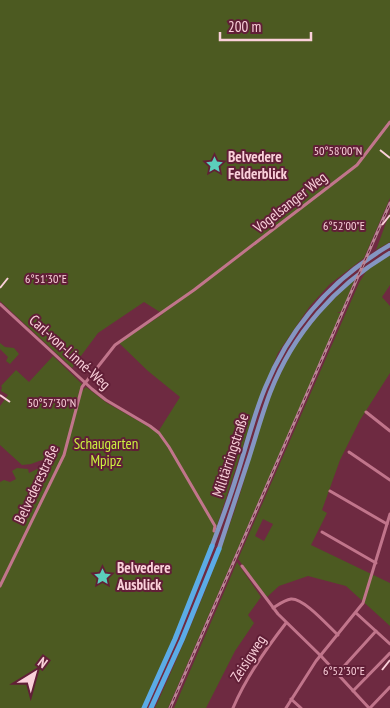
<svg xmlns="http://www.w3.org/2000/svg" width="390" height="708" viewBox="0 0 390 708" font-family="'PT Sans Narrow',sans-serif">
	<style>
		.green { fill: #4c5a21; fill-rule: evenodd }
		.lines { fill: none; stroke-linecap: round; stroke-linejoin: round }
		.minor { stroke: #c1758b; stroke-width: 3 }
		.major { stroke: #8496c2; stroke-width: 4.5 }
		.highway { stroke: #5bace6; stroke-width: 5 }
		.rail-casing { stroke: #ba8494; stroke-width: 3 }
		.rail { stroke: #611f37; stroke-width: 1; stroke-dasharray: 4; stroke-linecap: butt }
		.ticks { fill: none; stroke: #fad0da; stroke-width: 2 }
		.labels { text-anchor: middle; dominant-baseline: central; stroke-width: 4; stroke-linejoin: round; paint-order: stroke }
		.poi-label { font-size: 15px; font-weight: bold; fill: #fad0da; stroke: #611f37; text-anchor: start }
		.street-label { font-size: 15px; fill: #fad0da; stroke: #611f37 }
		.park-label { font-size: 15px; fill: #c9f03f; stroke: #611f37 }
		.ticks-label { font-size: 12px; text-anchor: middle; fill: #fad0da; stroke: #611f37; stroke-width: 4; stroke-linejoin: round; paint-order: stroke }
	</style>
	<rect width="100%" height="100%" fill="#6e2a41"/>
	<g class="green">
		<polygon points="0,0 390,0 390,198 364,258 330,284 310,306 278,353 255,410 210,547 186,609 142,708 0,708 0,482 4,480 10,482 16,479 12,471 17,468 28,469 29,473 45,465 42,460 31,464 22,465 0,445 0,406 8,395 1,391 2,387 1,386 16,370 29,382 53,356 82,384 78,395 86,387 107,403 158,432 180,397 148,371 119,343 163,314 144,302 98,333 72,368 0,301"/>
		<polygon points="390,212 390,242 376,250"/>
		<path d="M390,255V285L382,297L390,306V373L360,420L340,460L322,510L327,513L311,545L390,583V626L346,586L308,576L279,586L267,597L238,559L359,283L368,268ZM263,519L273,524L264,541L255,536Z"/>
		<path d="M355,279L342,311L337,313H341L168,708H155C183,646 210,582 232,518C250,468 260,413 284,367C301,332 327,304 355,279Z"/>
		<polygon points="0,343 5,347 14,348 19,354 10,364 6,361 8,357 0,349"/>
		<polygon points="237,562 261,597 248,615 254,623 235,651 206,708 174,708"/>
	</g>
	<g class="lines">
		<g class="minor">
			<polyline points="0,304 92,389 106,400 150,426 159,433 169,447 215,526 214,531"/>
			<polyline points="366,412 390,431"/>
			<polyline points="349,452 390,480"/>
			<polyline points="330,491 387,524"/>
			<polyline points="322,532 376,563"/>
			<polyline points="242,566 278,614 321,656 369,708"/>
			<polyline points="0,586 64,455 82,387 115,345 194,290 357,165 390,122"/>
			<path d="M273,608C278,605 284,600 291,599C304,598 328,626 338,635"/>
			<polyline points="356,613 390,644"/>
			<polyline points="337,674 376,631"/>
			<polyline points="353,691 390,653"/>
			<polyline points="291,699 301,708"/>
			<path d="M233,708C246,677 265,650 286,623"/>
			<polyline points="286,708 316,661 363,603 390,514"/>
			<polyline points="370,708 390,687"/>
		</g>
		<g class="major">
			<path d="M212,546C220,524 229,501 236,478C246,448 253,417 265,388C290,327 333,278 390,245"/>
			<path d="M219,549C229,519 239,489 249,458C256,436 262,414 270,393C293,333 336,285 390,253"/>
		</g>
		<g class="highway">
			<polyline points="144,708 175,639 212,546"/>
			<polyline points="151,708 182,640 219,549"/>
		</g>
		<defs>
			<polyline id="rail" points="170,708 390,203"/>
		</defs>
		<use href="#rail" class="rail-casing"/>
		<use href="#rail" class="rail"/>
	</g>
	<path class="ticks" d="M380,150L390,158M382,225L390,215M0,288L8,278M0,395L10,402M382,670L390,660"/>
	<defs>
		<symbol id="sight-bare" viewBox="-9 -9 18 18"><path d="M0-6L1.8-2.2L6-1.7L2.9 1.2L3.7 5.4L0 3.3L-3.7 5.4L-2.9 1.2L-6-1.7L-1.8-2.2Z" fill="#5bcebc" stroke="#611f37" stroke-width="2.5" paint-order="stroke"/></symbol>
	</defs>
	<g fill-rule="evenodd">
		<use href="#sight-bare" x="202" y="152" width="25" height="25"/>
		<use href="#sight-bare" x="90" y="564" width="25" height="25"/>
	</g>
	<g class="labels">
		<g class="poi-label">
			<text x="228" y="156">Belvedere<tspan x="228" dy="17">Felderblick</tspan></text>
			<text x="117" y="567">Belvedere<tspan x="117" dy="17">Ausblick</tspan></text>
		</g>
		<g class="street-label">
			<text transform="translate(290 202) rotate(-38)">Vogelsanger Weg</text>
			<text transform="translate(70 352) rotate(42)">Carl-von-Linné-Weg</text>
			<text transform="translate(230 455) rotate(-72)">Militärringstraße</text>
			<text transform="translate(36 484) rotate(-65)">Belvederestraße</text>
			<text transform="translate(248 658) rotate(-57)">Zeisigweg</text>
		</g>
		<g class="park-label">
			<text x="106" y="443">Schaugarten<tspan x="106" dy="17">Mpipz</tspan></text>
		</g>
	</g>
	<g class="ticks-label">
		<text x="338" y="155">50°58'00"N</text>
		<text x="344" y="230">6°52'00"E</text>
		<text x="46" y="283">6°51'30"E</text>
		<text x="52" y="407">50°57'30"N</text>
		<text x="344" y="675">6°52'30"E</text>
	</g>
	<g transform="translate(35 673) rotate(37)" stroke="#611f37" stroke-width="4" paint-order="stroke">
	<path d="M0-4L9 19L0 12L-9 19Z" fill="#fad0da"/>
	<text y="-8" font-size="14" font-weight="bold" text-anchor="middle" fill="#fad0da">N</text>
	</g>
	<path d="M220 32v8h91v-8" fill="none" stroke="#fad0da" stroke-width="2.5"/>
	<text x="228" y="32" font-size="15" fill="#fad0da" stroke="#611f37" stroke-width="4" paint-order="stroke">200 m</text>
</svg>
